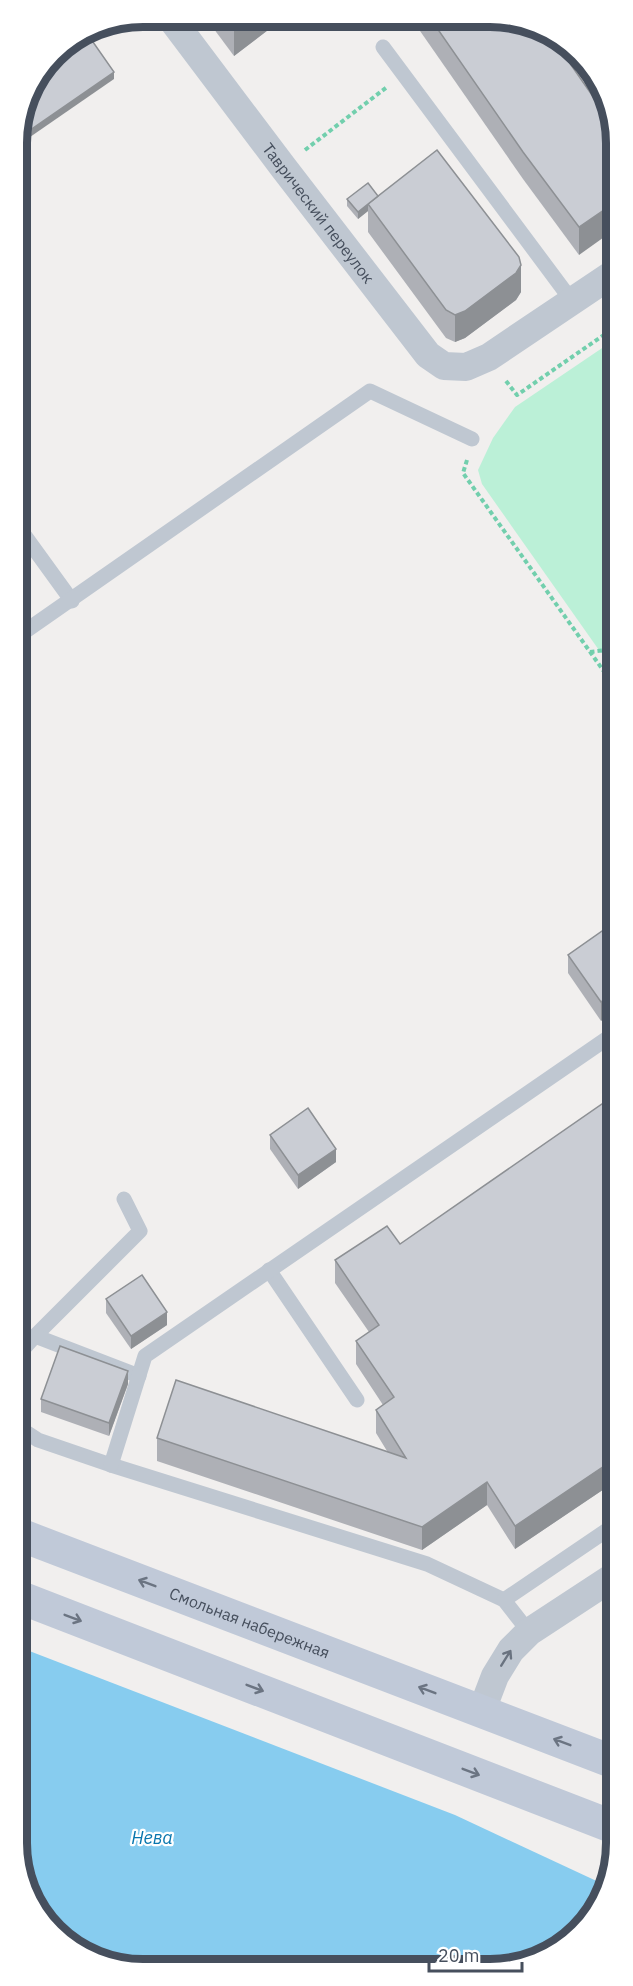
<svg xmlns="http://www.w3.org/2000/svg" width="633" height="1986" viewBox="0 0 633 1986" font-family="'IBM Plex Sans',sans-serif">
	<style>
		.green { fill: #bbf0d7 }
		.water { fill: #87ccef }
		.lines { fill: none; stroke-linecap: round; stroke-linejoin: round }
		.path { stroke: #72cfad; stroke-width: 4; stroke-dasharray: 4.5 3; stroke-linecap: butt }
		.lane { stroke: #bfc7d1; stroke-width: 15 }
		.street { stroke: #bfc7d1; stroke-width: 28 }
		.secondary { stroke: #c0c9d8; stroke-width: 33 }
		.wall { fill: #aeb0b6 }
		.shaded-wall { fill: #8d9094 }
		.building { fill: #cacdd4; stroke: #8d9094; stroke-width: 1.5 }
		.oneway { stroke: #6b7482 }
		.oneway2 { stroke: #6a7380 }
		.labels { text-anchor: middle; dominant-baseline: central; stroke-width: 4.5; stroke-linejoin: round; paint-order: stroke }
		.street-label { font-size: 16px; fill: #464f5d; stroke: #fff }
		.water-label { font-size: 18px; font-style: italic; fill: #0876ae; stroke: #fff }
		.rim { fill: none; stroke: #464f5d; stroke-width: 8 }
	</style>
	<rect width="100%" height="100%" fill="#f1efee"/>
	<polygon class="green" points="614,340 615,642 601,653 482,484 478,470 493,438 515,407"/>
	<polygon class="water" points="19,1647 455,1815 603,1884 585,1927 515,1967 118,1967 53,1932 19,1868"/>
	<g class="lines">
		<g class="path">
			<polyline points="305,150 387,87"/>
			<polyline points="506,381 517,395 614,328"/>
			<polyline points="467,460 463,473 615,687"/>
			<polyline points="590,652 615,649"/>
		</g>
		<g class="lane">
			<polyline points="383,47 572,301"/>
			<polyline points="17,525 72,601"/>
			<polyline points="17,637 370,391 472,439"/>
			<polyline points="269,1270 357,1400"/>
			<polyline points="35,1336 140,1231 124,1199"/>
			<polyline points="18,1355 35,1336 139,1376"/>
			<polyline points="18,1427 38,1440 111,1465 427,1564 504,1600 529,1632"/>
			<polyline points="111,1465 145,1356 615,1033"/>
			<polyline points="504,1600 616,1524"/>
		</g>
		<g class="street">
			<path id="s1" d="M170,17L283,167L428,355L444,366L466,367L489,357L614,273"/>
			<polyline points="482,1710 495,1676 511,1650 529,1632 616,1575"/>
		</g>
		<g class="secondary">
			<path id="s2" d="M18,1534L616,1763"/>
			<polyline points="19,1597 616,1828"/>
		</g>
	</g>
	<g class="wall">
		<polygon points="205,17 285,17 234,56"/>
		<polygon points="411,18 515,19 603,111 579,255 523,179"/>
		<polygon points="577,52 580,54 586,66"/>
		<polygon points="378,196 521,292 516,300 465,338 455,342 446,338 368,232 368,211 358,219 347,206 347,199"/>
		<polygon points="615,922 601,1021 568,973 568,955"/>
		<polygon points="615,1095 616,1481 515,1549 487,1505 422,1550 157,1461 157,1438 387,1451 376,1433 376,1410 383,1405 356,1364 356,1341 369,1332 335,1283 335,1260 400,1244"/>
		<polygon points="270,1135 336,1162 298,1189 270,1149"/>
		<polygon points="106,1299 167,1325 131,1349 106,1313"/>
		<polygon points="128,1384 109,1436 41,1412 41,1399"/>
	</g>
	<g class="shaded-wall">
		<polygon points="249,17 285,17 234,56 234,28"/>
		<polygon points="114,72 114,79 17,146 17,139"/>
		<polygon points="614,203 614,230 579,255 579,227"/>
		<polygon points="368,204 368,211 358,219 358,212"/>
		<polygon points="521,265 521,292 516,300 465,338 455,342 455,315"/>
		<polygon points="24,553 24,572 17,577 17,558"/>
		<polygon points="21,589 21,607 17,610 17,591"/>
		<polygon points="615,993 615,1011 601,1021 601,1002"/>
		<polygon points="336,1149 336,1162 298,1189 298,1175"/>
		<polygon points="167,1312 167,1325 131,1349 131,1336"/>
		<polygon points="128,1371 128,1384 109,1436 109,1423"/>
		<polygon points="616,1458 616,1481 515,1549 515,1526"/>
		<polygon points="487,1482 487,1505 422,1550 422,1527"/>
	</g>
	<g class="building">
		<polygon points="225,17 249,17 234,28"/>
		<polygon points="430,18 515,19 553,39 603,111 608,107 614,118 614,203 579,227 523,152"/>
		<polygon points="86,32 114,72 17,139 17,134 30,87 59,48"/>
		<polygon points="437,150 519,257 521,265 516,273 465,311 455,315 446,310 368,204"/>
		<polygon points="368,183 378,196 358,212 347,199"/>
		<polygon points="17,544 24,553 17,558"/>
		<polygon points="17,584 21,589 17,591"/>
		<polygon points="615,922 615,993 601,1002 568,955"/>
		<polygon points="615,1095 616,1458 515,1526 487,1482 422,1527 157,1438 176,1380 406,1458 376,1410 394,1397 356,1341 379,1325 335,1260 387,1226 400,1244"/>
		<polygon points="308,1108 336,1149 298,1175 270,1135"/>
		<polygon points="142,1275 167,1312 131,1336 106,1299"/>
		<polygon points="60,1346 128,1371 109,1423 41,1399"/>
	</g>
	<defs><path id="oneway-shaft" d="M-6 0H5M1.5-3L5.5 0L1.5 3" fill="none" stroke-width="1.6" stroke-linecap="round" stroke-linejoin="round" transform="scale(1.5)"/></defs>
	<g class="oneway">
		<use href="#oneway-shaft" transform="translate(147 1583) rotate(-159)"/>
		<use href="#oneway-shaft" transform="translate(73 1618) rotate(21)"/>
		<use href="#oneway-shaft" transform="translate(255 1688) rotate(21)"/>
		<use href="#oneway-shaft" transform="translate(427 1690) rotate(-159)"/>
		<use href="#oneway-shaft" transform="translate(562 1742) rotate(-159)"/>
		<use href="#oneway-shaft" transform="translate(471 1772) rotate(21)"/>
	</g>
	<use class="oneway2" href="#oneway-shaft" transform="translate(506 1658) rotate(-58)"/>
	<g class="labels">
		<g class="street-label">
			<text stroke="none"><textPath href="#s1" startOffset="246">Таврический переулок</textPath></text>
			<text stroke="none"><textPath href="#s2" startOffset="248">Смольная набережная</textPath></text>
		</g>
		<g class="water-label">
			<text x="152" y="1837">Нева</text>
		</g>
	</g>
	<path d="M0 0H633V1986H0ZM143 27H490A116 116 0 0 1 606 143V1843A116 116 0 0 1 490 1959H143A116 116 0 0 1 27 1843V143A116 116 0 0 1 143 27Z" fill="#fff" fill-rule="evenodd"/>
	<path class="rim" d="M143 27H490A116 116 0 0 1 606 143V1843A116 116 0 0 1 490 1959H143A116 116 0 0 1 27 1843V143A116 116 0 0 1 143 27Z"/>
	<path d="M429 1962v9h93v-9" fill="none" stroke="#464f5d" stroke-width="3"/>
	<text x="438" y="1962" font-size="18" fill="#464f5d" stroke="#ffffff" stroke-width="4.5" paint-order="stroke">20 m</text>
</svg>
